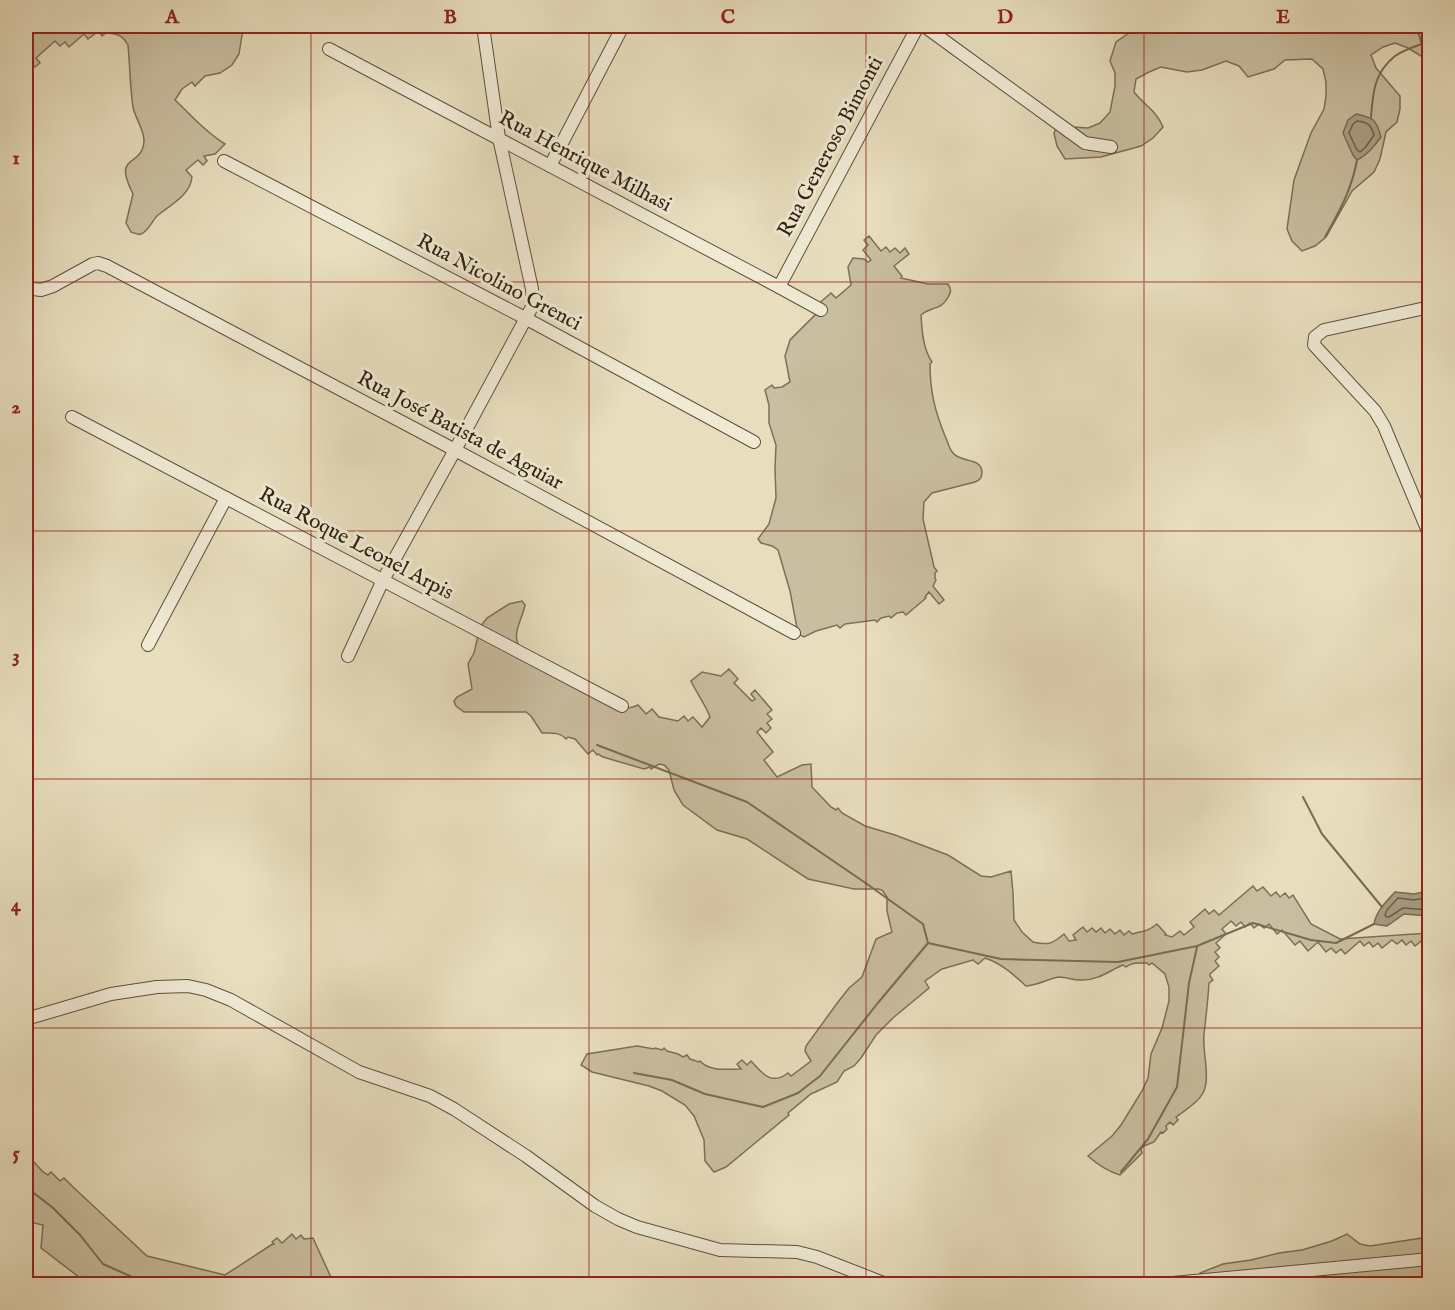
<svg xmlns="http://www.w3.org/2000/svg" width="1455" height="1310" viewBox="0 0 1455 1310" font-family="'IM FELL English',serif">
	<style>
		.green { fill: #c9bea0; stroke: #7c7058; stroke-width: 1.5 }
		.water { fill: #a99e83; stroke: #786c55; stroke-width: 1.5 }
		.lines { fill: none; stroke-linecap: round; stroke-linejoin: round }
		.shore { stroke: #6c604a; stroke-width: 1.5 }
		.stream { stroke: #786c55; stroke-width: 2 }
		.minor-casing { stroke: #5d513c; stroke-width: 14 }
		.minor { stroke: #f0ead5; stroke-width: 12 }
		.grid { fill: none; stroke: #8f2418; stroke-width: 1.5; stroke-opacity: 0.55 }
		.labels { text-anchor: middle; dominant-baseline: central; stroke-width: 6; stroke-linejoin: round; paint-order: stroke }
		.street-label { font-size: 21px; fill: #2f2210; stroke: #f0ead5 }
		.neatline { fill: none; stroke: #8f2418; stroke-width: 2 }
		.grid-label { font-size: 20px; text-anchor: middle; font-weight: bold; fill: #8f2418 }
	</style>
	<rect width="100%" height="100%" fill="#e8debe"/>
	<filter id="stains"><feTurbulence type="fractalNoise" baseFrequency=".00333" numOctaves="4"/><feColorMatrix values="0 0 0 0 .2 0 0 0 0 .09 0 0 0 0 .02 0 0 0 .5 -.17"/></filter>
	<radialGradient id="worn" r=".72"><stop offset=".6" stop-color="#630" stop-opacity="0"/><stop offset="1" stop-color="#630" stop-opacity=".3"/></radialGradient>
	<g class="green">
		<path d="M26,26H246L242,35L239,54L232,65L220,73L205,76L195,86L192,82L182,89L175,100C191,115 205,132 225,144L215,154L204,156L207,161L203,165L198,160L186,170L192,177C190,196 170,205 157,216C152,221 148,232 141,234C138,235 134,233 131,232L126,223L133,194C112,152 141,169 144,142C145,131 135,118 133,107C130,87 130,66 128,45C123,36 117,33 106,33L102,36L100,33H96L88,39L84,34L69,47L65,42L60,46L55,41L36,58L40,63L35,67L26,56Z"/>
		<path d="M1139,26H1302L1314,33L1327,32L1333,26H1429V61L1408,48L1395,43L1383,47L1371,55L1376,68L1400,96V109L1397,122L1386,132L1380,159L1374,172L1352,191L1326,237L1315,246L1302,251L1292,241L1287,229L1294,180L1311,133L1324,109L1326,96V82L1323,69L1312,59L1285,60L1274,69L1248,77L1239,66L1226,61L1202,70L1187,72L1161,67L1149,72L1136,79L1134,92C1145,106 1156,110 1163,127L1153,138L1141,146L1101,157L1065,159L1057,146L1054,133L1060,121L1073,127L1088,128L1100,123L1110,112L1115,86V73L1110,61L1116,42Z"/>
		<path d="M869,236L881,251L886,247L890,252L895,248L900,253L905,248L909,254L894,266L902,276L901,278L928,284H948C952,290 951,292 947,299C941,310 929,307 921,315C922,331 923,349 932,362L930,364C930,392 935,411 945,436C948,442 949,449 953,453C961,463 981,457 982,472C982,478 980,480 975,482L932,493L924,502L923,519L934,567L937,571L935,573V578L936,580L933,586L944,600L939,604L929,592L925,597L926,598L906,615L903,612L897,613L891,618L889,616L881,618L877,622L875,620L845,624L840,628L837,625L816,631L804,637L800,635L797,628L790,591L778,550L772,546L761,543L758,539L769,524L776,498L775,468L776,445L769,423V405L765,390L772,385L774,388L782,387L790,382L785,356L790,340L818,312L816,306L831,293L836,298L851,285L848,267L853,258L864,259L868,262L871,260L863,250L868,245L864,240Z"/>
		<path d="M522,601L525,605C522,621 510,635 521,649L622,709L633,707L638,705L646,714L652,709L659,717L678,721L684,716L688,721L693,717L702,727L710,717C705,704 697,694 691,681L702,672L721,676L729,669L738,679L734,683L752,701L755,699L751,694L755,690L772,710L767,714L772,719L767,723L771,728L766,733L761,728L757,732L773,752L764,760L777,777L802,765L811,764L812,787L831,807L836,810L838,808L842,813L865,826L895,835L948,855L981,876L991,877L1011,871L1013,893L1014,920L1022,932L1033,942C1048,945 1051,945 1064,934L1069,941L1076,940L1073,935L1083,927L1087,932L1092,928L1096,932L1101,928L1105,933L1110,929L1115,934L1120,930L1124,935L1129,931L1132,934C1143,931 1147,932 1157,924L1166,934L1165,935L1172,937L1180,931L1184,935L1194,927L1190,922L1205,909L1209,914L1214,910L1219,915L1253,886L1257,891L1263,887L1271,896L1276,892L1280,897L1285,893L1289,898L1293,895L1311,924L1340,939L1429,933V942L1425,938L1415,946L1411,941L1406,945L1402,940L1397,944L1392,940L1382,948L1378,943L1373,947L1369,942L1364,946L1360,941L1345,954L1341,949L1336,953L1331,948L1326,952L1318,942L1308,951L1300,941L1295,945L1282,930L1277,934L1269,924L1264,928L1259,924L1254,928L1250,923L1245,927L1241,922L1236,926L1231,921L1222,929L1226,934L1216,943L1220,948L1215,952L1219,957L1215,961L1219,966L1210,974V976L1213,980L1209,983C1208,1000 1206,1017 1204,1034C1202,1051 1211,1078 1203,1093C1197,1104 1185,1110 1176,1117L1178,1120L1173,1125L1170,1122L1166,1126L1167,1129L1163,1133L1161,1132L1154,1142L1144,1146L1141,1149L1142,1153L1120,1175C1107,1171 1098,1165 1088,1156L1112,1136L1121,1125L1142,1091L1148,1078L1151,1054L1162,1028L1169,1001V987L1165,974L1152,963L1149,965L1147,963C1140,963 1132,962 1126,967L1123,965C1109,971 1098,980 1083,980C1074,981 1067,977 1059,977C1047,979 1039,985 1026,986C1014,975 1001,963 985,958L978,964L973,960L942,969L925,981L929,988L894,1017L876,1035L861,1058L854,1066L844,1071L837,1082L811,1094L788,1113L789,1115L726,1167L714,1172L705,1161L704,1140L694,1116L685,1105L662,1091L649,1086L592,1072L581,1065L587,1054L637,1046L654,1049L655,1048L662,1050L664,1048L667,1051L678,1054L683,1057L687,1055L690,1059L699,1062L700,1061C710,1072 727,1069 741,1069L737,1064L742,1060L747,1065L751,1061C762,1073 771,1086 788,1073L791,1076L811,1061L805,1051L806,1046L838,1002L849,988L862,977L876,939L892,932L887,911V897L882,890L878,889H854L808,879L747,839L717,830L683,805L674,790L669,770L664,765L659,764L651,769L650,767L644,769L603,757L598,754L597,755L593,750L588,754L575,739L568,737L566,739C560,732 551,733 542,733L531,716L526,712H464L456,706L454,701L457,697L472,689L468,664L474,653L480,627L487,618L509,604Z"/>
		<polygon points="33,1161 43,1172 48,1175 51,1172 60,1181 64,1178 73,1187 147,1256 225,1275 271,1245 274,1244 272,1242 277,1238 282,1243 292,1234 296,1239 301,1235 304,1239 313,1238 334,1284 88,1284 41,1248 43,1225 30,1222 26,1225 26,1162 29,1165"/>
		<polygon points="1347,1234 1360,1244 1370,1246 1422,1238 1429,1240 1429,1284 1197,1284 1198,1277 1200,1273 1223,1264 1251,1260 1279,1253 1302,1250 1332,1241"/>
	</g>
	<g class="water">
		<path d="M1356,114C1374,118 1376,119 1381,137C1374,146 1368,155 1357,160L1353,155L1343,133L1348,120Z"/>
		<path d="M1429,891V916L1404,914L1387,926L1374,924C1376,911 1387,901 1395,892L1414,894Z"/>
	</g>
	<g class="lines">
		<g class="shore">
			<path d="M1357,121C1368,122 1371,125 1374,135L1365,148L1360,152L1357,150L1349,133L1353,124Z"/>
			<polyline points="1430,897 1414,900 1398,898 1387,910 1385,915 1386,917 1389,917 1403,908 1430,910"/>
		</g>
		<g class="stream">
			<polyline points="1416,26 1422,44 1430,51"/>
			<path d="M1371,117C1373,92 1374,73 1395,56C1402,51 1413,47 1422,44"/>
			<path d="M1325,237C1339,212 1352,189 1357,160"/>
			<polyline points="597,745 747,802 867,884 923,924 928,943 1001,959 1118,962 1197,946 1253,923 1311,940 1336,943 1374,924"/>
			<polyline points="1303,797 1322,834 1382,907"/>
			<polyline points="634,1073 672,1080 705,1094 763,1107 798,1093 820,1076 877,1004 928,943"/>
			<polyline points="1121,1172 1148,1139 1177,1087 1189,983 1197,947"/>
			<polyline points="26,1187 52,1207 80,1235 103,1264 148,1284"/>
		</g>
		<defs>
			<g id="minor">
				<polyline points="924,26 1085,143 1111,147"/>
				<polyline points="329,49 779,287 821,310"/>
				<polyline points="224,161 525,318 754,442"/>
				<polyline points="550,166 623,26"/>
				<polyline points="779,287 918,26"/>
				<polyline points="26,288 41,290 53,286 93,264 98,263 107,266 455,450 794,633"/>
				<polyline points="1430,307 1324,330 1315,337 1314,345 1375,411 1384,426 1430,536"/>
				<polyline points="72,417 622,706"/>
				<polyline points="148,645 226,498"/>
				<polyline points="348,656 383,580 455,450 533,305 532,289 499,138 483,26"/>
				<polyline points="26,1019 111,994 157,987 188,986 206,990 231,1000 359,1072 430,1096 454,1109 526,1156 595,1206 618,1219 637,1227 720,1250 797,1252 817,1257 886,1284"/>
				<polyline points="1162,1284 1430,1259"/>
			</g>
		</defs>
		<use href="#minor" class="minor-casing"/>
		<use href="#minor" class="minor"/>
	</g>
	<path class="grid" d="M311,26V1284M589,26V1284M866,26V1284M1144,26V1284M26,282H1430M26,531H1430M26,779H1430M26,1028H1430"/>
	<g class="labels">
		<g class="street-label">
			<text transform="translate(831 147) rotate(-62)">Rua Generoso Bimonti</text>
			<text transform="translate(585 162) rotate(28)">Rua Henrique Milhasi</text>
			<text transform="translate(499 283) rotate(28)">Rua Nicolino Grenci</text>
			<text transform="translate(460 431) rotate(28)">Rua José Batista de Aguiar</text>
			<text transform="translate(356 544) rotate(28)">Rua Roque Leonel Arpis</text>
		</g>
	</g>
	<rect width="1455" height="1310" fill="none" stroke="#e8debe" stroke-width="66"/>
	<rect x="33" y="33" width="1389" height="1244" class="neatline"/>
	<g class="grid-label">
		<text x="172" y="23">A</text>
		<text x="450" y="23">B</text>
		<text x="728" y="23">C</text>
		<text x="1005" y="23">D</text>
		<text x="1283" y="23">E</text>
		<text x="16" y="164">1</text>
		<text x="16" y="413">2</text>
		<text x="16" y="662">3</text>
		<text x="16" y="911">4</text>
		<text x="16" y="1159">5</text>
	</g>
	<rect width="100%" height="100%" filter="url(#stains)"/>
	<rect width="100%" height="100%" fill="url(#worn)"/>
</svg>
